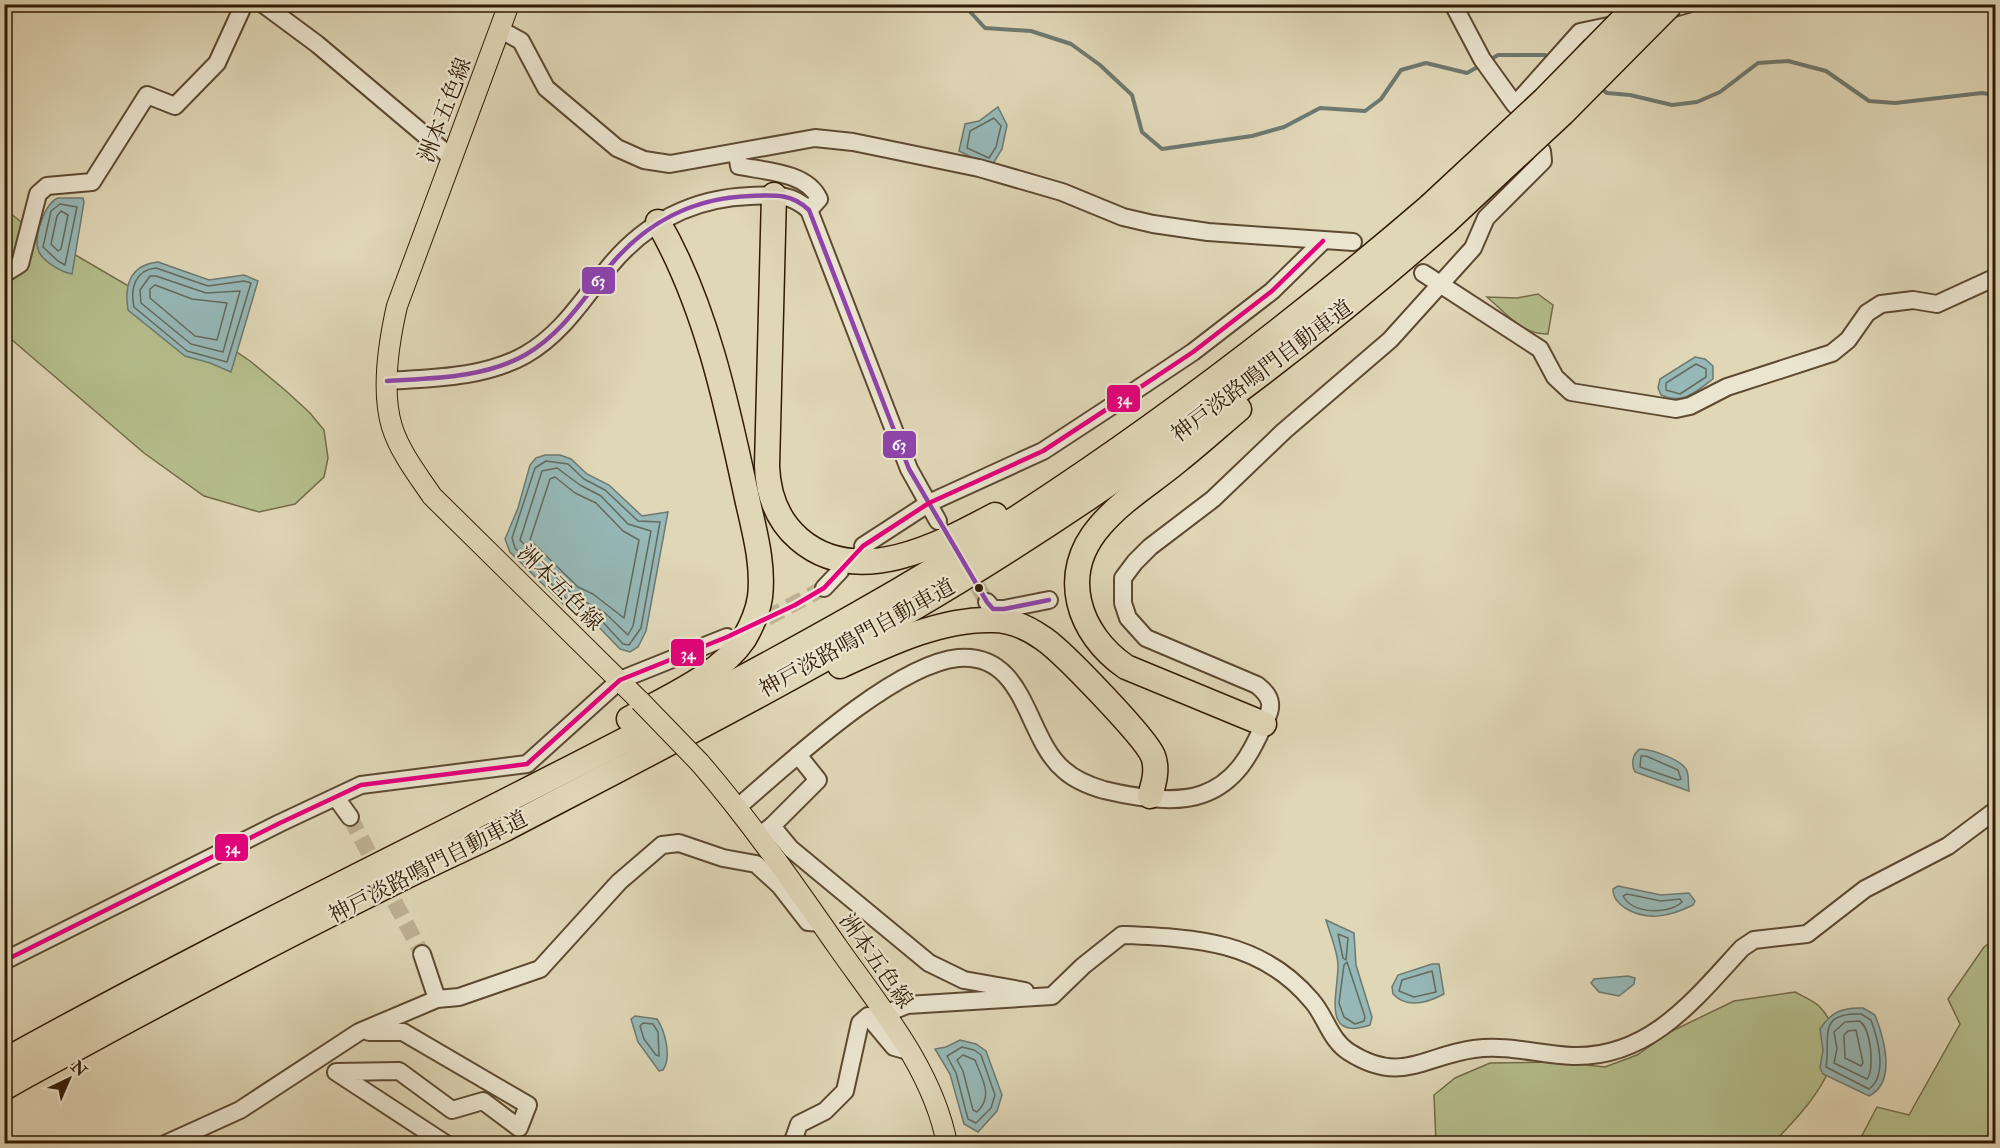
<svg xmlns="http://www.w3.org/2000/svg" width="2000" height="1148" viewBox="0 0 2000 1148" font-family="'IM FELL Double Pica','Noto Serif JP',serif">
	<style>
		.green { fill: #b5be8d; stroke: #736c48; stroke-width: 1.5 }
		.water { fill: #96b8b7; stroke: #6e796f; stroke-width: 1.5 }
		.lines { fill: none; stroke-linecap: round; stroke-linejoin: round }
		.shore { stroke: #646a5e; stroke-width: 1.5 }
		.stream { stroke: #6e796f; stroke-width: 4 }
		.minor-tunnel { stroke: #bdb193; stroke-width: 16; stroke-dasharray: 16 8; stroke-linecap: butt }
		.minor-casing { stroke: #5d4a31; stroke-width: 20 }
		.major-casing { stroke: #311b04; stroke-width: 22 }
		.highway-casing { stroke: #311b04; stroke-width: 27 }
		.minor { stroke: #ebe5d0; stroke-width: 16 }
		.major { stroke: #e0d7b7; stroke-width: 20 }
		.highway { stroke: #e0d7b7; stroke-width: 24 }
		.major-bridge-casing { stroke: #311b04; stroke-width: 22; stroke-linecap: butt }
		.highway-bridge-casing { stroke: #311b04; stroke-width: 27; stroke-linecap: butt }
		.major-bridge { stroke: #e0d7b7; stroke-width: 20 }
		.highway-bridge { stroke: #e0d7b7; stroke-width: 24 }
		.bus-1-casing { stroke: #ebe5d0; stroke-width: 9 }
		.bus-2-casing { stroke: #ebe5d0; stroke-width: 9 }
		.bus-1 { stroke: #8e44ad; stroke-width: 4.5 }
		.bus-2 { stroke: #e5007d; stroke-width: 4.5 }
		.bus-dot { fill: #311b04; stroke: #ebe5d0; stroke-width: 2 }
		.labels { text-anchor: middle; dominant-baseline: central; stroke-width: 4.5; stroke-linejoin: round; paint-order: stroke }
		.street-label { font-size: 22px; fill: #311b04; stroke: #ebe5d0 }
		.line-badge { stroke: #ebe5d0; stroke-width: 2 }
		.badge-label { font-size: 16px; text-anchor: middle; font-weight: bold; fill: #fff }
	</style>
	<rect width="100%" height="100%" fill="#e0d7b7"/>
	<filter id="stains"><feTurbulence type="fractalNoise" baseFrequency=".00333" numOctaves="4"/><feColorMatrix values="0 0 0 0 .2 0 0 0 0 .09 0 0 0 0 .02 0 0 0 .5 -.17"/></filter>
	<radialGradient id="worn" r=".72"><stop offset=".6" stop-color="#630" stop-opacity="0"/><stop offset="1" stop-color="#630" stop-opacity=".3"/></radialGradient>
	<g class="green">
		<polygon points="4,208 26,226 207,332 250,361 285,390 310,413 324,430 328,458 324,477 295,504 259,512 204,496 144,453 5,334"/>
		<path d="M1538,294L1553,305L1548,334C1522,335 1506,313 1487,297L1517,298Z"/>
		<polygon points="1995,939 1995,1143 1858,1143 1877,1107 1909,1115 1960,1024 1948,999 1984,947"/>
		<path d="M1795,992C1802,996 1812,1000 1819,1006C1863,1052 1805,1110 1773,1143H1436L1434,1095L1455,1078L1490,1063L1558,1062L1605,1067L1637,1055L1670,1032L1734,1001Z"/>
	</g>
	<g class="water">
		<polygon points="998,107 1007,125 1002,149 991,167 959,151 965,124 979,121"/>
		<path d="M58,198H83L84,202L72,274C61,272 40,260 38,249C34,235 45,203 58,198Z"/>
		<path d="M158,262L209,280L244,275L258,281L231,372L210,363L185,356L128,310C124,285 130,265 158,262Z"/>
		<path d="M1695,357L1705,359L1713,366V379C1696,392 1682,405 1661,395L1658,388L1660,379Z"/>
		<polygon points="545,455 560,455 571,459 587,474 609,485 642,516 668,512 646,631 638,647 630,652 620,649 596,624 566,607 510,552 505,539 518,508 530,465 536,458"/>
		<path d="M1640,749C1651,749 1683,760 1687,771C1689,777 1688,785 1689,791L1635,772C1631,765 1632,754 1640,749Z"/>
		<path d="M1618,886L1661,895L1689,893L1695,901L1693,905C1671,916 1648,922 1625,908C1618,903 1613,898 1613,889Z"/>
		<path d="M1326,920L1354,933L1356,965L1372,1017L1370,1025C1321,1042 1338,993 1338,966C1338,952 1330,934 1326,920Z"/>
		<path d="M1432,964H1439L1444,994C1427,1003 1407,1009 1393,994L1392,987L1398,975Z"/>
		<polygon points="1628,976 1635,978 1634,984 1619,996 1599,992 1591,983 1594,979"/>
		<path d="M1863,1008L1875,1015C1884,1038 1897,1082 1869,1096L1823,1074L1820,1068L1823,1050L1820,1029C1831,1012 1843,1007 1863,1008Z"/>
		<path d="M635,1016L657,1019C665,1031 672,1057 663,1070L659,1071L638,1042L631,1019Z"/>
		<polygon points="960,1040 976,1044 986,1051 1002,1095 997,1111 978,1132 964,1124 950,1074 935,1049 946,1047"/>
	</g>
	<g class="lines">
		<g class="shore">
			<polygon points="994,118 1001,126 996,147 989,158 967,148 970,131"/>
			<polygon points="60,204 77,207 65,265 58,261 43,247 51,211"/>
			<polygon points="61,211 68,215 61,249 58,251 51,244 57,216"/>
			<path d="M156,268L208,286L244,281L251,283L227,362L187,351L134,307C130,288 135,270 156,268Z"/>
			<polygon points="150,276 156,276 206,293 240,291 223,352 191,344 141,303 140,290"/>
			<polygon points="155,285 192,299 227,303 217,340 195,336 150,298 150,289"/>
			<polygon points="1696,364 1706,369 1706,377 1680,394 1666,390 1666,383"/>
			<polygon points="546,461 568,464 584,479 605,490 638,521 660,522 641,628 629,645 623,644 600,619 569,601 515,548 512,538 535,468"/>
			<polygon points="557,468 580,485 601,496 628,524 651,531 633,626 628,635 605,613 573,595 520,540 542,471"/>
			<polygon points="555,477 575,493 596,503 623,531 639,540 624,618 593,594 578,587 530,540 550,479"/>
			<polygon points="1641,756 1646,756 1678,770 1681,779 1678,780 1640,767"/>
			<path d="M1627,894L1661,901L1680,899L1682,902C1668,915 1633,914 1623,896Z"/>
			<polygon points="1338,934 1348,938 1346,960 1343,958"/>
			<polygon points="1347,962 1365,1017 1364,1021 1355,1024 1344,1017 1339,1003 1344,965"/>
			<polygon points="1432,971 1436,992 1414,997 1399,991 1402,980"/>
			<path d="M1861,1014L1871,1020C1878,1039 1888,1075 1869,1089L1826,1067C1831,1038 1816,1012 1861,1014Z"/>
			<path d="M1859,1021C1871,1027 1875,1070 1867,1079L1834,1063L1837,1049L1834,1032L1845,1022Z"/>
			<polygon points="643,1023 653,1024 658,1032 659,1056 656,1055 644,1039 640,1026"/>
			<polygon points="1856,1030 1863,1063 1861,1066 1845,1058 1844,1035 1848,1031"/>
			<polygon points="962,1047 974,1050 981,1055 995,1095 991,1108 976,1123 968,1119 956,1073 947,1056"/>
			<path d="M963,1055L975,1060C982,1079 994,1096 977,1112L973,1110L963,1071L957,1060Z"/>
		</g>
		<g class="stream">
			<polyline points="963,4 985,28 1031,31 1071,44 1100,65 1132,95 1142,132 1162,149 1252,136 1284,127 1320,108 1365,111 1381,99 1401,70 1426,63 1467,73 1481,65"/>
			<polyline points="1488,61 1498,55 1545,55 1550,58"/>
			<polyline points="1600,88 1607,93 1630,95 1672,105 1697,102 1720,92 1758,63 1788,61 1826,71 1869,101 1895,103 1982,93 1996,95"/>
		</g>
		<g class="minor-tunnel">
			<polyline points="965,566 987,602"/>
			<polyline points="746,629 824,588"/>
			<polyline points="350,817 422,954"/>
		</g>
		<defs>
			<g id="minor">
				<polyline points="263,4 317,44 452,158"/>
				<polyline points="1453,4 1482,59 1515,105 1580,32 1618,24"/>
				<polyline points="1660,12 1688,4"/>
				<polyline points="501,30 521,41 546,88 617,148 644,160 670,164 815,138 853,142 979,168 1062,192 1123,217 1153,224 1208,232 1353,242"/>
				<path d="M737,153L739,166C764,171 807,172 819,199L809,210"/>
				<polyline points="1423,273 1540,349 1555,377 1571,392 1676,409 1690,406 1727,387 1832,353 1848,340 1867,313 1881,304 1913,300 1937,304 1996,277"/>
				<polyline points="4,274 20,264 38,194 47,186 92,182 147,95 175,106 217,63 244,4"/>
				<path d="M387,381C433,378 484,378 525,355C562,334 583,299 609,267C645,223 693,198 750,196C774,195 791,193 809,210L909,469L938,521"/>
				<polyline points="863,546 929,503 1043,451 1133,392 1193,352 1272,291 1323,241"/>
				<polyline points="824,588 840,571"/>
				<polyline points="987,602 993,609 1004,609 1049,600"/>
				<polyline points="337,799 350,817"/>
				<path d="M738,807C788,764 893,665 958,658C1027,652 1025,738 1064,770C1075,780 1090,786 1104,790C1133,797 1176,804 1203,794C1236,782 1251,754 1264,724C1267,717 1271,711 1270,703C1269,695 1263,690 1257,685L1146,638L1128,618L1123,603V578L1135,562L1150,547L1213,499L1284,431L1390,340L1473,248L1486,218L1543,161L1542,151"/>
				<polyline points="772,826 818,780 798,755"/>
				<polyline points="759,836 772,826 791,849 929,963 964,980 1025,991"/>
				<polyline points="422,954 437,999"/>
				<polyline points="4,961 280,823 361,785 527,764 620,680 727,637"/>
				<path d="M885,1014L907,1005L1052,996L1083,966L1122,935C1195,938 1261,940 1312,1001C1326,1017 1330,1040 1349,1052C1401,1085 1423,1056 1474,1049C1508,1044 1540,1055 1573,1056C1650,1058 1695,999 1742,948L1754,940L1807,934L1865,889L1948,846L1996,810"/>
				<polyline points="369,1032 403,1032 528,1105 519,1128 483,1101 452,1110 399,1071 336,1072 446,1144"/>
				<polyline points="165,1144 240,1110 359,1032 437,999 459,997 540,969 619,882 662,845 679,843 723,858 756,864 780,886 808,922 821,923"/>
				<polyline points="792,1144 799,1124 825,1111 845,1091 860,1023 868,1016 894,1047 908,1051"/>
			</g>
			<g id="major">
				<path d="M509,4L397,306C389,341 381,391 392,427C400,452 417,474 432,496L640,701"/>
				<path d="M700,763C750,821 793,883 837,946C879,1006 933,1069 947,1144"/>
			</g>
			<g id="highway">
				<path d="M774,195L767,466C768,494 777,520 799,539C857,589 939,545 995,515"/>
				<path d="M1239,409C1220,425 1200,443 1180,459C1154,481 1123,499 1100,526C1058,574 1078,634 1126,667L1264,724"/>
				<path d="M840,666C886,645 941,618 993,620C1011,620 1030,629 1044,639C1063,652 1145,737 1153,756C1158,769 1154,783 1150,796"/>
				<path d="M629,719C667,697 719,676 744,639C751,627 758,611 760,597C764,564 754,530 747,498C727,405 706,305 658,222"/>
				<path d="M4,1061C285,905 578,773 858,614C1062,499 1252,359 1430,206"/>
				<path d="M4,1088C38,1068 74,1050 108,1031C210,976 313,922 417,871C445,857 473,845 501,831C656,750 813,670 962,579C1133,474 1295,355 1446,222"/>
			</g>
		</defs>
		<use href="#minor" class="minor-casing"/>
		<use href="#major" class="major-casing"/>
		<use href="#highway" class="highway-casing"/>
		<use href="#minor" class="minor"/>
		<use href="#major" class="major"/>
		<use href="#highway" class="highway"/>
		<defs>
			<polyline id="major-bridge" points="640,701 700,763"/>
			<g id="highway-bridge">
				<polyline points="1430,206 1545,99 1638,4"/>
				<polyline points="1446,222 1563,113 1671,4"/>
			</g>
		</defs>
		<use href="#major-bridge" class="major-bridge-casing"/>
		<use href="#highway-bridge" class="highway-bridge-casing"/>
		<use href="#major-bridge" class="major-bridge"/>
		<use href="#highway-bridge" class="highway-bridge"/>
		<defs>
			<path id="bus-1" d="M387,381C433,378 484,378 525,355C562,334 583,299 609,267C645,223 693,198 750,196C774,195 791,193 809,210L909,469L987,602L993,609H1004L1049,600"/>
			<polyline id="bus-2" points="4,961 280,823 361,785 527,764 620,680 727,637 795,605 824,588 863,546 929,503 1043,451 1133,392 1193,352 1272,291 1323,241"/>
		</defs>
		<use href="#bus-1" class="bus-1-casing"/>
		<use href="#bus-2" class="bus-2-casing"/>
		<use href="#bus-1" class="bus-1"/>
		<use href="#bus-2" class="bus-2"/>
	</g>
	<circle class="bus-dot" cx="979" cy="588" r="5"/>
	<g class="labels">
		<g class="street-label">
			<text transform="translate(445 110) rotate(-69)">洲本五色線</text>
			<text transform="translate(1262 371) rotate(-37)">神戸淡路鳴門自動車道</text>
			<text transform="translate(560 588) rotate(45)">洲本五色線</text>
			<text transform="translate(857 638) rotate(-29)">神戸淡路鳴門自動車道</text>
			<text transform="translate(428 867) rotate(-27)">神戸淡路鳴門自動車道</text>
			<text transform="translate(876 961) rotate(55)">洲本五色線</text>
		</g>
	</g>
	<g class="line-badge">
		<rect x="581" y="266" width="35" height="29" rx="6" fill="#8e44ad"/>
		<rect x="1106" y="384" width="35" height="29" rx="6" fill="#e5007d"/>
		<rect x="882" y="430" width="35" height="29" rx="6" fill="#8e44ad"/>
		<rect x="670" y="638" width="35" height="29" rx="6" fill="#e5007d"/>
		<rect x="214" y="833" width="35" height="29" rx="6" fill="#e5007d"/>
	</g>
	<g class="badge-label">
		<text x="598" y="286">63</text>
		<text x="1124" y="404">34</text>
		<text x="899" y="450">63</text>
		<text x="688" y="659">34</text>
		<text x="232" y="853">34</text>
	</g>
	<rect width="2000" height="1148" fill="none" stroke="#e0d7b7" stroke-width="24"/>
	<rect x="6" y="6" width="1988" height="1136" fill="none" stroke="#311b04" stroke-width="3"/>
	<rect x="12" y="12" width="1976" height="1124" fill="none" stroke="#311b04" stroke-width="1.5"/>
	<g transform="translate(69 1079) rotate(44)" stroke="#ebe5d0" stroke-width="4.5" paint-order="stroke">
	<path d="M0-4.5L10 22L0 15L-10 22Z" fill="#311b04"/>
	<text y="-9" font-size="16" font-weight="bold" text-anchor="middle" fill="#311b04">N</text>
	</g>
	<rect width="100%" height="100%" filter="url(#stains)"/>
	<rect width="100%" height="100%" fill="url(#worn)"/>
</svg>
